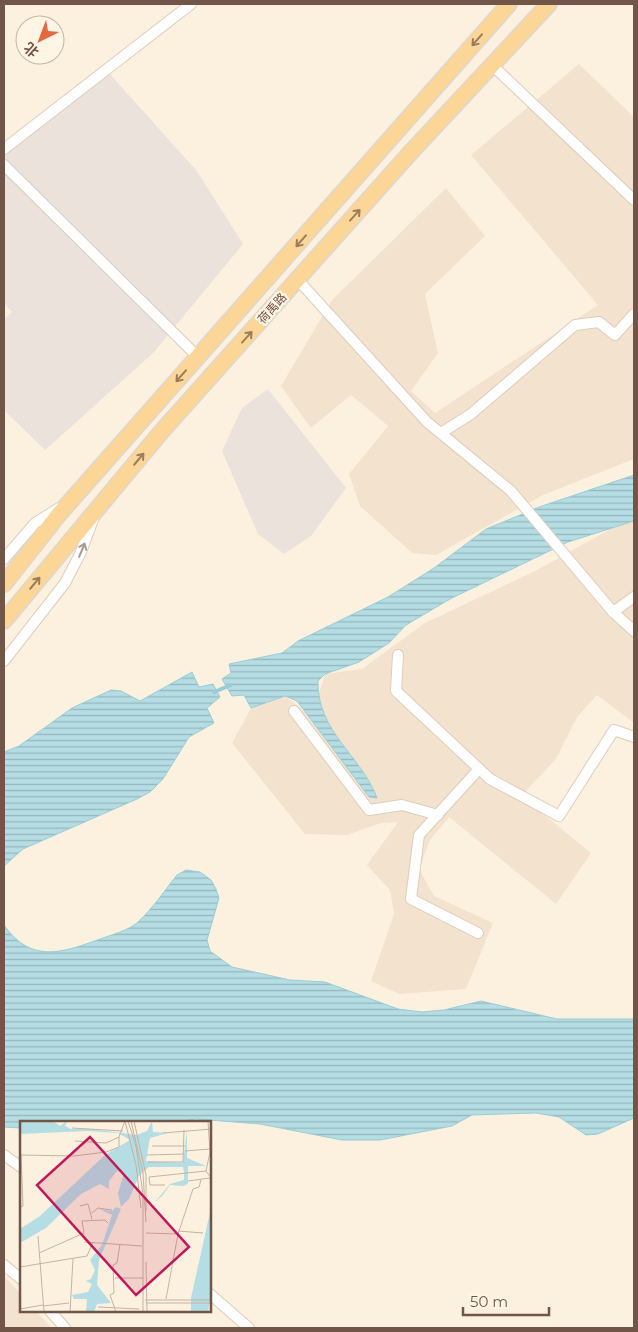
<svg xmlns="http://www.w3.org/2000/svg" width="638" height="1332" viewBox="0 0 638 1332" font-family="Montserrat,'Noto Sans SC',sans-serif">
	<style>
		.residential { fill: #f3e2cd }
		.industrial { fill: #eae2db }
		.water { fill: url(#water-rules); stroke: #9acdd6 }
		.lines { fill: none; stroke-linecap: round; stroke-linejoin: round }
		.stream { stroke: #9acdd6; stroke-width: 4 }
		.minor-casing { stroke: #dfcdbb; stroke-width: 12 }
		.primary-casing { stroke: #ddd6d3; stroke-width: 18 }
		.minor { stroke: #fff; stroke-width: 10 }
		.primary { stroke: #fbd696; stroke-width: 15 }
		.oneway { stroke: #9a7c5f }
		.oneway2 { stroke: #aa9a91 }
		.labels { text-anchor: middle; dominant-baseline: central; stroke-width: 4.5; stroke-linejoin: round; paint-order: stroke }
		.street-label { font-size: 12px; fill: #715647; stroke: #fff5e5 }
		.inset-road { fill: none; stroke: #c4b3a2; stroke-width: 1 }
		.view { fill: #c2185b; fill-opacity: 0.15; stroke: #c2185b; stroke-width: 2.5 }
		.inset-edge { fill: none; stroke: #715647; stroke-width: 2.5 }
	</style>
	<defs>
		<pattern id="water-rules" width="6" height="5" patternUnits="userSpaceOnUse" patternTransform="scale(1.25)"><rect width="6" height="5" fill="#b4dde4"/><path d="M0 2.5h6" fill="none" stroke="#97b6bb"/></pattern>
	</defs>
	<rect width="100%" height="100%" fill="#fcf1df"/>
	<g class="residential">
		<polygon points="579,64 634,117 634,459 543,495 436,555 412,553 360,506 349,474 388,426 351,395 311,428 281,386 332,300 446,188 485,236 425,294 438,353 411,391 435,413 598,305 471,155"/>
		<polygon points="634,521 634,723 597,695 577,717 556,759 521,796 591,853 556,904 449,817 430,840 419,869 434,896 493,923 466,989 399,994 371,981 394,914 390,890 367,865 398,822 381,823 347,835 305,834 232,743 251,708 285,696 303,710 369,796 372,785 328,726 318,696 325,674 362,669 425,623 535,571 618,525"/>
		<polygon points="4,1276 21,1294 21,1311 36,1311 51,1328 4,1328"/>
	</g>
	<g class="industrial">
		<polygon points="106,70 196,170 243,244 153,353 45,450 4,410 4,319 12,312 4,303 4,154"/>
		<polygon points="268,389 346,488 311,536 284,554 258,534 222,451 242,408"/>
	</g>
	<g class="water">
		<path d="M634,475V521L568,542L450,599L406,625L389,643L359,662L325,674L318,681C317,732 361,755 377,798L369,797L297,701L285,696L251,708L244,695L232,696L222,679L231,673L229,664L282,653L298,641L388,597L434,568L486,529L542,506Z"/>
		<polygon points="192,672 199,687 213,684 220,697 207,708 214,723 189,737 163,779 150,792 137,799 23,849 4,866 4,752 19,746 72,708 111,690 121,691 140,701"/>
		<path d="M186,870L200,872L211,880L216,889L219,898L207,940L210,951L232,967L290,980L325,982L398,1009L422,1012L444,1010L481,1001L557,1019H634V1118L598,1134L586,1135L559,1117L536,1113L472,1115L452,1126L380,1140H342L260,1124L196,1119L176,1122H21V1128L4,1127V925C32,965 64,952 103,938C114,934 129,930 138,922C153,908 165,890 177,875Z"/>
	</g>
	<g class="lines">
		<polyline class="stream" points="214,692 231,685"/>
		<defs>
			<g id="minor">
				<polyline points="492,65 634,200"/>
				<polyline points="4,149 191,4"/>
				<polyline points="4,165 198,357"/>
				<polyline points="298,280 427,422 511,491 613,612 634,631"/>
				<polyline points="441,433 471,414 575,325 599,322 615,335 634,314"/>
				<polyline points="4,559 35,523 59,508"/>
				<polyline points="613,612 634,597"/>
				<polyline points="398,655 396,691 490,779 559,816 614,730 634,737"/>
				<polyline points="4,661 65,583 81,552 94,517"/>
				<polyline points="294,711 369,810 402,805 438,815"/>
				<polyline points="478,933 411,899 419,835 479,769"/>
				<polyline points="4,1155 21,1167"/>
				<polyline points="4,1265 21,1279"/>
				<polyline points="210,1294 249,1328"/>
				<polyline points="50,1311 65,1328"/>
			</g>
			<g id="primary">
				<polyline points="4,584 60,513 509,4"/>
				<polyline points="4,621 162,431 411,152 549,4"/>
			</g>
		</defs>
		<use href="#minor" class="minor-casing"/>
		<use href="#primary" class="primary-casing"/>
		<use href="#minor" class="minor"/>
		<use href="#primary" class="primary"/>
	</g>
	<defs><path id="oneway-shaft" d="M-6 0H5M1.5-3L5.5 0L1.5 3" fill="none" stroke-width="1.6" stroke-linecap="round" stroke-linejoin="round" transform="scale(1.25)"/></defs>
	<g class="oneway">
		<use href="#oneway-shaft" transform="translate(477 40) rotate(131)"/>
		<use href="#oneway-shaft" transform="translate(355 215) rotate(-48)"/>
		<use href="#oneway-shaft" transform="translate(301 241) rotate(131)"/>
		<use href="#oneway-shaft" transform="translate(247 337) rotate(-48)"/>
		<use href="#oneway-shaft" transform="translate(181 376) rotate(131)"/>
		<use href="#oneway-shaft" transform="translate(139 459) rotate(-50)"/>
		<use href="#oneway-shaft" transform="translate(35 583) rotate(-50)"/>
	</g>
	<use class="oneway2" href="#oneway-shaft" transform="translate(82 550) rotate(-67)"/>
	<g class="labels">
		<g class="street-label">
			<text transform="translate(272 308) rotate(-48)">荷禹路</text>
		</g>
	</g>
	<g transform="translate(20 1121)">
		<rect width="191" height="191" fill="#fcf1df"/>
		<path d="M0,0H33L40,5L47,0L45,5L51,8H71L117,14L127,10L132,0L133,11L148,12L130,17L126,40L163,42L167,9V37L186,45H168V62L164,65L150,64L142,75L135,81L150,63L164,59V51L163,46H129L119,55L109,78L101,86L98,72L104,52L97,50L89,60V68L80,63L61,73L26,107L0,122V108L20,95L85,34L110,19L98,12L67,10L0,13ZM96,86L101,88L79,139L77,164L91,182L77,183L74,191H66L67,178H54L52,174L68,171L72,163L66,160L71,158L75,149L70,139L82,124L92,94L79,88L92,90ZM191,87L192,166L188,191H171V177Z" fill="#b4dde4"/>
		<path class="inset-road" d="M105,0L116,44L121,87M108,0L116,25L123,73V191M111,0L123,52L126,101M114,0L126,54V90M188,0L190,31L186,50L192,58M52,7L103,10M143,12L192,8M55,20L86,22L99,16M132,25H165M165,30L190,28M127,34L164,33M128,41H163L164,9M168,60L190,57M145,64H130L129,56L186,50M60,85L68,83L72,98M0,86L3,85L1,34L54,35L86,31L99,26V16L105,0M72,92L78,87L92,89M158,110L183,112M126,112L158,113L146,178M158,113L173,68L179,66L181,59M18,115L24,191M64,121L122,125M19,132L64,112L62,100L85,99L88,102M126,141L127,191M0,146L67,135L73,121M95,157H123M125,179H192M126,182H192M23,185L49,182M78,186L119,188M0,188L23,184M50,191L53,138M96,191L90,174L94,172L93,144L97,142L100,123"/>
		<path class="view" d="M70,16L169,126L116,174L17,64Z"/>
		<rect width="191" height="191" class="inset-edge"/>
	</g>
	<rect width="638" height="1332" fill="none" stroke="#715647" stroke-width="10"/>
	<g transform="translate(40 40) rotate(222)"><circle r="24" fill="#fff5e5" stroke="#c6b5a6"/>
	<path d="M0-4L9 19L0 12L-9 19Z" fill="#e66843"/>
	<text y="-8" font-size="14" font-weight="bold" text-anchor="middle" fill="#715647">北</text>
	</g>
	<path d="M463 1307v8h86v-8" fill="none" stroke="#715647" stroke-width="2.5"/>
	<text x="470" y="1307" font-size="15" fill="#715647" stroke="#fff5e5" stroke-width="4" paint-order="stroke">50 m</text>
</svg>
